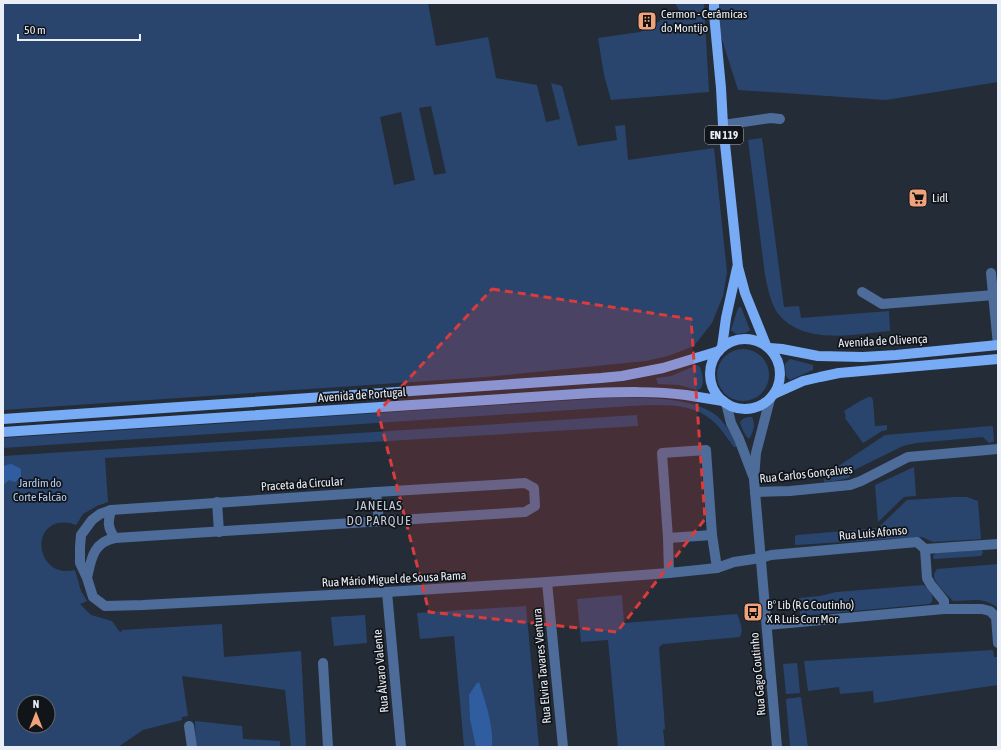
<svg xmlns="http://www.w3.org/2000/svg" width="1001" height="750" viewBox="0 0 1001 750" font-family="'Asap Condensed',sans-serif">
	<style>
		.green { fill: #29456e; fill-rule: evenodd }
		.forest { fill: #2f5da0 }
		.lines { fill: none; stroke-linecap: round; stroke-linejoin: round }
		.lane { stroke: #4d6c99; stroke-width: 10 }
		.street { stroke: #4d6c99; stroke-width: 10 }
		.primary { stroke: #78abf6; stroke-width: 10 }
		.marked { fill: #d83c3d; fill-opacity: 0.2; stroke: #d83c3d; stroke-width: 3; stroke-dasharray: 8 5; stroke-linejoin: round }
		.labels { text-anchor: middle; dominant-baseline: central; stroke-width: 3.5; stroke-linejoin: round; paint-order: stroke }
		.shield { fill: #111419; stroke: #a9adb4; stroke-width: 1 }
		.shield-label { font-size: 11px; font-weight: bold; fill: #eaeff7 }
		.poi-label { font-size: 12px; fill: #eaeff7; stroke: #111419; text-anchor: start }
		.street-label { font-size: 12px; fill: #eaeff7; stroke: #111419 }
		.park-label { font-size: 12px; fill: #b4cdf3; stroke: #111419 }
		.neighbourhood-label { font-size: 13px; letter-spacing: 1px; fill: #c3cddb; stroke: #111419 }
	</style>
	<rect width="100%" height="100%" fill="#242c37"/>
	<g class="green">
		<path d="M3,3H428L436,46L488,37L496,78L537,85L546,122L560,119L551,83L562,86L578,146L617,140L615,126L625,125L628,160L714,148L727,272L723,296L712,323L694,346L668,356L646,361L486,377L3,410ZM431,106L446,173L434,175L419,108ZM401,112L415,180L394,185L380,117Z"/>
		<polygon points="675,3 704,3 709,92 611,100 604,75 598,38 640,32 679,10"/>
		<polygon points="714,3 998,3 998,82 886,100 738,90 714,14"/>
		<path d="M762,138L784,307L799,306L801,318L889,311L890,331C857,334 807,345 781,317C771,307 768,289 765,275L748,140Z"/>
		<polygon points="741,307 750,330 746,333 736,334 731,330 738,308"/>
		<circle cx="743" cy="375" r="26"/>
		<polygon points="790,359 813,365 813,370 790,380 786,376 785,364"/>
		<path d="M697,365L700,367C702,372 704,381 702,386C701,389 700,389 697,390L679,385L658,384L656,378L671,376Z"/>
		<polygon points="869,397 871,397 873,400 875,426 887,425 887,430 882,431 863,443 845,418 846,416 844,411 860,401"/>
		<path d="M604,398C636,398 691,395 717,416C726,424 733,436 737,447H734C727,438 721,428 713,421C690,401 657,405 630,406L3,448V438Z"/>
		<path d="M637,415L638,426L105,458L108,502L97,506L83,514L76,525C70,522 64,522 58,523C29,530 40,579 75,570L81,591L87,601L80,604L91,615L112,621L119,631L122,632V630L222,624L224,657L301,651L306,747H291L285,690L182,676L188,716L182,717V720L143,730L118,747H3V456ZM24,702H48V726H24Z"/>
		<path d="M747,417H752C756,424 753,433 749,439C745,436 741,427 740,422L743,419Z"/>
		<polygon points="991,426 993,427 994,441 993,442 989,443 983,437 916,443 903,446 852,471 849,478 835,481 824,482 825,475 885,435"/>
		<polygon points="914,467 916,496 904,497 878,522 875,485"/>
		<polygon points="955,497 967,497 978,501 981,539 933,542 922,537 796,545 795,544 795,536 797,535 878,528 907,500"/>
		<polygon points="982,550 983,553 981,556 935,559 933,558 933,556 936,553"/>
		<path d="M998,564V608C982,596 972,601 953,601C948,595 933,583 934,575C934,572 936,571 937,569Z"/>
		<path d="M924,585C929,591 934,594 932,602L929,604L800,616L799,598L820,596L836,592Z"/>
		<path d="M622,595L624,623L737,614C740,621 744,630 740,637L663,644L659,647L665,729L663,730L665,747H618L608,640L581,642L577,599Z"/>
		<polygon points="526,606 539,747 464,747 454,636 420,639 417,613"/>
		<polygon points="365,615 367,643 334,646 331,617"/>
		<polygon points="993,650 994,657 998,657 998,685 874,703 873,691 840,694 839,687 808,691 804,661"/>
		<polygon points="797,663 800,693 786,694 783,664"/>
		<polygon points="801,697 808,747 790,747 786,699"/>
		<polygon points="195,721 242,726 243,739 280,741 280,747 208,747 196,746"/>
	</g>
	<g class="forest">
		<polygon points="12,464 21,469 21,477 15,482 9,480 3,485 3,467 6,465"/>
		<path d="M479,682C485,701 494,726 492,747H476L470,719L469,695L476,684Z"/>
	</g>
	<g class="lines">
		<g class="lane">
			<polyline points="723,125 771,118 780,119"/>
			<polyline points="991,273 998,345"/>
			<polyline points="862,292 882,304 994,295"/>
			<polyline points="668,538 712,535"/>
			<polyline points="669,573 668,538 662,453 706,450 712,535 717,568"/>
		</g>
		<g class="street">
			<polyline points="770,399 756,453 754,480 777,747"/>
			<polyline points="726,403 731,423 739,439 753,476"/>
			<polyline points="376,492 379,522"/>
			<polyline points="755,492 790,491 850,485 861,481 908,457 998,449"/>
			<polyline points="217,502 219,532"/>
			<path d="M111,510C108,522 107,527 115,538"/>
			<polyline points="925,549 927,578 931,585 944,601 944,609"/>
			<path d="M87,578C91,560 93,542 115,538L525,512L535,506L534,488L525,483L376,492L111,510L100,514L92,520L81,535L80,547V563L87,578L93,597L105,606L143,605L387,592L547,582L669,573L717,568L734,562L761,558L771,555L917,542L925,549L998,544"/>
			<polyline points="547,582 563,747"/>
			<polyline points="387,592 401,747"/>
			<polyline points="767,625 944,609 982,609 990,611 996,617 998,643"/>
			<polyline points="323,663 328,747"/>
			<polyline points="189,726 192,747"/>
		</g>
		<g class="primary">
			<polyline points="714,3 714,14 721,88 723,125 738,267 745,293 766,345"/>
			<circle cx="745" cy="374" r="35"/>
			<polyline points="722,347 726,318 737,268"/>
			<polyline points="770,348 782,349 818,356 863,357 896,355 998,345"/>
			<polyline points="774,394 803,381 820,377 839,373 998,359"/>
			<polyline points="3,419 601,378 622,376 663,368 719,351"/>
			<path d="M3,432L592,393C623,392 655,391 686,395C698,397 711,399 723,401"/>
		</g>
	</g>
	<path class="marked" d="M492,289L691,319L705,519L617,632L429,612L378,412Z"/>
	<defs>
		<symbol id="building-square" viewBox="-11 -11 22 22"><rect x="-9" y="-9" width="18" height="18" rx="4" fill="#f0a27a" stroke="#111419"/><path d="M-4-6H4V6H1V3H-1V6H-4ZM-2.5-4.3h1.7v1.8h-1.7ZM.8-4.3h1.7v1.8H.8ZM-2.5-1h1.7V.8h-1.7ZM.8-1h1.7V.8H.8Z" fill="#111"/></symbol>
		<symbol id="supermarket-square" viewBox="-11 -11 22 22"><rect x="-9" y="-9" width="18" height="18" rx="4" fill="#f0a27a" stroke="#111419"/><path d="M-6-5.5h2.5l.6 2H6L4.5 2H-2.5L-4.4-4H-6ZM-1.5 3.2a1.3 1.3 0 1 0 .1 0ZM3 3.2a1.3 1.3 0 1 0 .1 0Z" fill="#111"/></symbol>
		<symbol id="bus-square" viewBox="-11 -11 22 22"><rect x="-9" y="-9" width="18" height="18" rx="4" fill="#f0a27a" stroke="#111419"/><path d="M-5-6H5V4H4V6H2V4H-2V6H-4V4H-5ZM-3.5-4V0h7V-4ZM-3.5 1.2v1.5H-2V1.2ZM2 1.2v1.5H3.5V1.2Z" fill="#111"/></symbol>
	</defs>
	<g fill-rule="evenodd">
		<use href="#building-square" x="636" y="10" width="22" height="22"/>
		<use href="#supermarket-square" x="907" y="187" width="22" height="22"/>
		<use href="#bus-square" x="742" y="601" width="22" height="22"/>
	</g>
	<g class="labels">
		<rect class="shield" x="705" y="126" width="38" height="18" rx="3"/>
		<g class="shield-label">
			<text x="724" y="135">EN 119</text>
		</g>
		<g class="poi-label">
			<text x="661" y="14">Cermon - Cerâmicas<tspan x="661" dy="14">do Montijo</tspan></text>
			<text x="932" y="198">Lidl</text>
			<text x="767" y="605">Bº Lib (R G Coutinho)<tspan x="767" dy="14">X R Luis Corr Mor</tspan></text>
		</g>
		<g class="street-label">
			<text transform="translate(883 341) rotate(-3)">Avenida de Olivença</text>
			<text transform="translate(362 395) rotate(-4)">Avenida de Portugal</text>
			<text transform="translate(806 474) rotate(-6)">Rua Carlos Gonçalves</text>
			<text transform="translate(302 484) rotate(-4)">Praceta da Circular</text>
			<text transform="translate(873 533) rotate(-5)">Rua Luís Afonso</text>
			<text transform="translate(394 579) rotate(-3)">Rua Mário Miguel de Sousa Rama</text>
			<text transform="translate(542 666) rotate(-95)">Rua Elvira Tavares Ventura</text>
			<text transform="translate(381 671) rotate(-95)">Rua Álvaro Valente</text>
			<text transform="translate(758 674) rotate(-95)">Rua Gago Coutinho</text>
		</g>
		<g class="park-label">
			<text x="40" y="483">Jardim do<tspan x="40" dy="14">Corte Falcão</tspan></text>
		</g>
		<g class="neighbourhood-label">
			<text x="379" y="505">JANELAS<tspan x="379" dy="15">DO PARQUE</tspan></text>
		</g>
	</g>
	<rect width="1001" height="750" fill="none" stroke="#eaeff7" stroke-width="8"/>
	<g transform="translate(36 714)"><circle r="19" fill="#111419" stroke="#686c72"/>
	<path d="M0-3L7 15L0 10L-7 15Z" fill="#f0a27a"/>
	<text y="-6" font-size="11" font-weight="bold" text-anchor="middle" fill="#eaeff7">N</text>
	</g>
	<path d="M18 34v6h122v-6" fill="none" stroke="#eaeff7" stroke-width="2"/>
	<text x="24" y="34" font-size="12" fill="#eaeff7" stroke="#111419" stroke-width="3" paint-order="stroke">50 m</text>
</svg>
